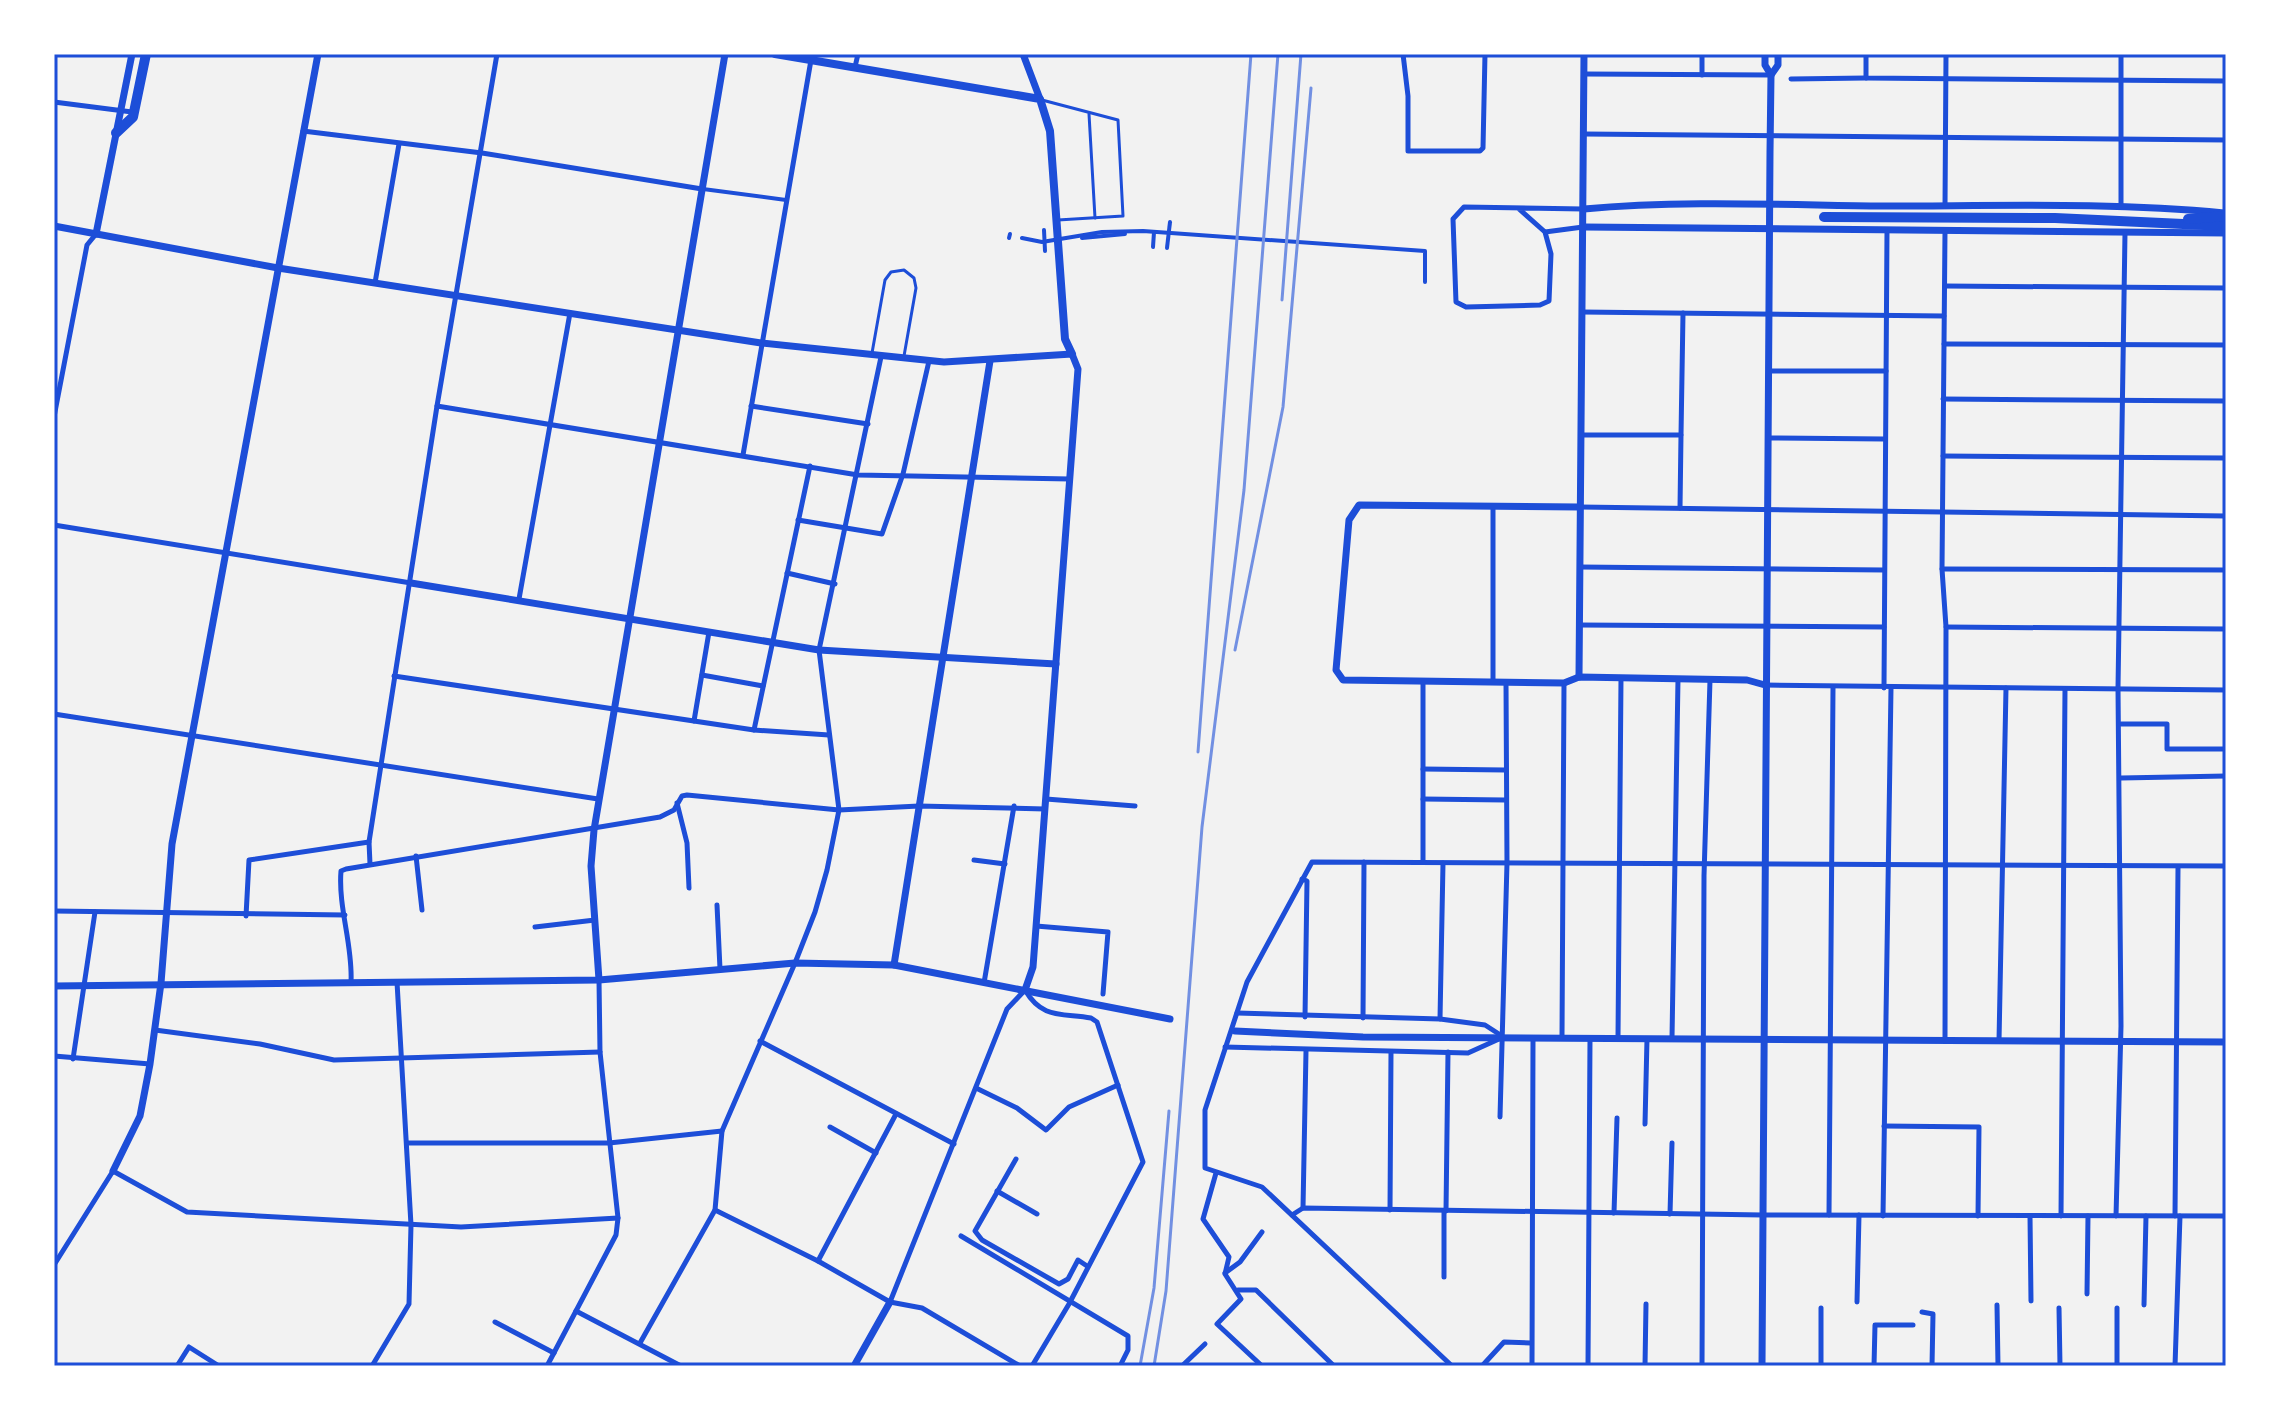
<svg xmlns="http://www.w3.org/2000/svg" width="2280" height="1420" viewBox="0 0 2280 1420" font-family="Barlow,sans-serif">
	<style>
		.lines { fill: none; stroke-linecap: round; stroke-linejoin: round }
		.service { stroke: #1d4ed8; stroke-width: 3 }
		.pedestrian { stroke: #1d4ed8; stroke-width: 4 }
		.minor { stroke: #1d4ed8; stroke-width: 5 }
		.tertiary { stroke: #1d4ed8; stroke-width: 7 }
		.primary { stroke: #1d4ed8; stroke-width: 8 }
		.motorway { stroke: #1d4ed8; stroke-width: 10 }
		.rail { stroke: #7290e2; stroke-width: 3 }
		.neatline { fill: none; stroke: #1d4ed8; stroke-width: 3 }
	</style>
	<rect width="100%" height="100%" fill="#f2f2f2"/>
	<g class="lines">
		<g class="service">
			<polyline points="1042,100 1118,120 1123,216 1058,220"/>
			<polyline points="1089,114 1095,218"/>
			<polyline points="872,353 885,280 891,272 904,270 914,278 916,288 904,356"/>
		</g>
		<g class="pedestrian">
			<polyline points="703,189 786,200"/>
			<polyline points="1044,230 1045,251"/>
			<polyline points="1009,238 1010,234"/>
			<polyline points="1022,238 1042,242 1102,232 1143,231 1425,251 1425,282"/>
			<polyline points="1082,238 1125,234"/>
			<polyline points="1153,247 1154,232"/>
			<polyline points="1167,248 1170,222"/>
		</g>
		<g class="minor">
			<polyline points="1403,54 1408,96 1408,151 1480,151 1483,148 1485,54"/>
			<polyline points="1866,54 1866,78 2226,81"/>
			<polyline points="855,67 858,54"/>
			<polyline points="1584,74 1771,75"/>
			<polyline points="1702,75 1702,54"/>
			<polyline points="1791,79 1866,78"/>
			<polyline points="54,102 132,112"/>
			<polyline points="303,131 482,153 702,189"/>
			<polyline points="1584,134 2226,140"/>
			<polyline points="1945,206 1946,54"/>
			<polyline points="2121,207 2121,54"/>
			<polyline points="1519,209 1545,232 1551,254 1549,301 1540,305 1466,307 1456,302 1453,219 1464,207 1583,209"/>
			<polyline points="1545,232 1583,227"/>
			<polyline points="375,283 399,144"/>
			<polyline points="1945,286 2226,288"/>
			<polyline points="1582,312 1944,316"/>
			<polyline points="1944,344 2226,345"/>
			<polyline points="1769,371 1886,371"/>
			<polyline points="1943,399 2226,401"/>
			<polyline points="437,406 858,475 1070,479"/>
			<polyline points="751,406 868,424"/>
			<polyline points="54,417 87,245 96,234"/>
			<polyline points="1581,435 1681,435 1683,313"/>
			<polyline points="1768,438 1884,439"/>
			<polyline points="743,455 811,60"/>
			<polyline points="1943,456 2226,458"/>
			<polyline points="1580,507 2226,516"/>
			<polyline points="1680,508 1681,435"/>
			<polyline points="798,520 882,534 903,474 929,361"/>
			<polyline points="54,525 411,583"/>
			<polyline points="1580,567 1884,570"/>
			<polyline points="1942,569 2226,570"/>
			<polyline points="787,573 835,584"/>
			<polyline points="519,599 570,313"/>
			<polyline points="1579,625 1884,627"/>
			<polyline points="1946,627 2226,629"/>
			<polyline points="702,675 763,686"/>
			<polyline points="394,676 754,730 829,735"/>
			<polyline points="1493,682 1493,506"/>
			<polyline points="1765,685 2226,690"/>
			<polyline points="1884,688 1887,230"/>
			<polyline points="54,714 598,799"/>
			<polyline points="694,721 709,632"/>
			<polyline points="2121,724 2167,724 2167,749 2226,749"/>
			<polyline points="754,730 810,466"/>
			<polyline points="1423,769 1505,770"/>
			<polyline points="2121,778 2226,776"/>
			<polyline points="1046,799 1135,806"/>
			<polyline points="1423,799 1505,800"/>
			<polyline points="677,803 687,843 689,888"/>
			<polyline points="416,856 422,910"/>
			<polyline points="974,860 1005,864"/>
			<polyline points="1423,862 1423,682"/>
			<polyline points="370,864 369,842 437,406 497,54"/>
			<polyline points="1302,879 1307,881 1305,1017"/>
			<polyline points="717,905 720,969"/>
			<polyline points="54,911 345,915"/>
			<polyline points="246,916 249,860 369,842"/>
			<polyline points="1036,926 1108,932 1103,994"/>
			<polyline points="535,927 595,920"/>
			<path d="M351,982C353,945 338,908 341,871L346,869L660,817L674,810L682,796L687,795L839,810L919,806L1045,809"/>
			<polyline points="984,983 1014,806"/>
			<polyline points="1237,1013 1440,1019 1485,1025 1502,1036"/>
			<polyline points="1363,1018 1364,862"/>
			<polyline points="1440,1019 1443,863"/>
			<polyline points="155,1030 260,1044 334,1060 600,1052"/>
			<polyline points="1562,1037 1564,683"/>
			<polyline points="1618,1038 1621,678"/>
			<polyline points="1672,1038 1678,679"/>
			<polyline points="1945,1040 1946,627 1942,569 1945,232"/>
			<polyline points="760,1041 954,1144"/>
			<polyline points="1999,1041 2006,688"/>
			<polyline points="1225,1047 1468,1053 1499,1039"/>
			<polyline points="54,1056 150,1064"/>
			<polyline points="73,1059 95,912"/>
			<polyline points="976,1088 1017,1108 1046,1130 1069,1107 1118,1085"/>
			<polyline points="1500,1117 1507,863 1506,682"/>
			<polyline points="1645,1124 1647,1039"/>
			<polyline points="1884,1126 1979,1127 1978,1216"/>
			<polyline points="830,1127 876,1153"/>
			<polyline points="408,1143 609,1143 722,1131"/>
			<polyline points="1016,1159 975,1231 982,1240 1059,1284 1068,1279 1078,1260 1087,1266"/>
			<polyline points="1216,1173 1203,1219 1229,1257 1225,1274 1241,1299 1217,1324 1262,1366"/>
			<polyline points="997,1191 1037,1214"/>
			<polyline points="1303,1208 1306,1051"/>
			<polyline points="715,1210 818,1261 890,1302 922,1308 1020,1366"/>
			<polyline points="1390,1210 1391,1052"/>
			<polyline points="1446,1211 1448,1052"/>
			<polyline points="1614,1213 1617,1118"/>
			<polyline points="1670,1214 1672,1143"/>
			<polyline points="1292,1215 1303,1208 1763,1215 2226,1216"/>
			<polyline points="1829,1215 1833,688"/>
			<polyline points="1883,1216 1891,688"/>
			<polyline points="2030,1216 2031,1301"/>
			<polyline points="2061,1216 2065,689"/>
			<polyline points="2116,1216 2121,1026 2118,688 2125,233"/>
			<polyline points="2175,1216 2178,868"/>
			<polyline points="961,1236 1128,1336 1128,1350 1120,1366"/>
			<polyline points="818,1261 896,1114"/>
			<polyline points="54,1265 113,1171 187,1212 461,1227 618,1218"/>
			<polyline points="1225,1273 1240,1262 1262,1232"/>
			<polyline points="1444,1277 1444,1211"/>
			<polyline points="1238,1290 1256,1290 1334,1366"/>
			<polyline points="2087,1294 2088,1216"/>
			<path d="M890,1302L1007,1009L1025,990C1042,1019 1061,1013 1091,1018L1097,1022L1143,1162L1069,1304L1032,1366"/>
			<polyline points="1857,1302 1859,1215"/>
			<polyline points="1997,1305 1998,1366"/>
			<polyline points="2144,1305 2146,1216"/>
			<polyline points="2059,1308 2060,1366"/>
			<polyline points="2117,1308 2117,1366"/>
			<polyline points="576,1311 681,1366"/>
			<polyline points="1922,1312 1933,1314 1932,1366"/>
			<polyline points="495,1322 554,1353"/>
			<polyline points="640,1343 715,1210 722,1131 795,963 815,912 827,870 839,810 819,650 881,357"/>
			<polyline points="177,1366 189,1347 219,1366"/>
			<polyline points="372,1366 409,1304 411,1225 397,982"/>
			<polyline points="547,1366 616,1235 618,1218 600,1052 599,980"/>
			<polyline points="1182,1366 1205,1344"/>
			<polyline points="1452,1366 1262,1187 1205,1168 1205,1110 1247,982 1312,862 2226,866"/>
			<polyline points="1482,1366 1504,1342 1531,1343"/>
			<polyline points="1532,1366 1533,1038"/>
			<polyline points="1588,1366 1590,1039"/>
			<polyline points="1645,1366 1646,1304"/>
			<polyline points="1702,1366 1704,876 1710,680"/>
			<polyline points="1821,1366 1821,1308"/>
			<polyline points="1874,1366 1875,1325 1913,1325"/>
			<polyline points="2175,1366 2180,1216"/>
		</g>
		<g class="tertiary">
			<polyline points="1023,54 1040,99"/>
			<polyline points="1765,54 1765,65 1771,75"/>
			<path d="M1584,209C1683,200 1784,205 1883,206C1996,206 2111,202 2224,213"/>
			<polyline points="54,226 278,268 761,343 944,362 1072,354 1078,369 1033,967 1025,990"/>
			<polyline points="1584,227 2226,233"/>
			<polyline points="96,234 132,54"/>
			<polyline points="1579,507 1359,505 1349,520 1336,670 1343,680 1564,683 1579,677 1747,680 1765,685"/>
			<polyline points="411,583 819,650 1056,664"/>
			<polyline points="1579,677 1584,54"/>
			<polyline points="894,965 990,361"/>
			<polyline points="599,980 591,866 594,830 725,54"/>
			<polyline points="54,986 599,980 795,963 894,965 1170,1019"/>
			<polyline points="1235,1031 1363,1037 2226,1042"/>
			<polyline points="113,1171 140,1116 150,1064 161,983 172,844 318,54"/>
			<polyline points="854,1366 890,1302"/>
			<polyline points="1762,1366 1770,152 1771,75 1778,65 1778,54"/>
		</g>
		<polyline class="primary" points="775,54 1040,99 1050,131 1065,339 1072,354"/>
		<g class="motorway">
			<polyline points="116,133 133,117 146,54"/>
			<polyline points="1824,217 2055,218 2226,226"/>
			<polyline points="2188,219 2226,216"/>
		</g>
		<g class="rail">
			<polyline points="1282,300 1301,54"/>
			<polyline points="1235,650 1283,407 1311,88"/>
			<polyline points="1198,752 1251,54"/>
			<polyline points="1140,1366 1154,1288 1169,1111"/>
			<polyline points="1154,1366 1166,1291 1202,827 1244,490 1278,54"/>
		</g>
	</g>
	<rect width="2280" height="1420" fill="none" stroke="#ffffff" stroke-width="112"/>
	<rect x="56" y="56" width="2168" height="1308" class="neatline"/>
</svg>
